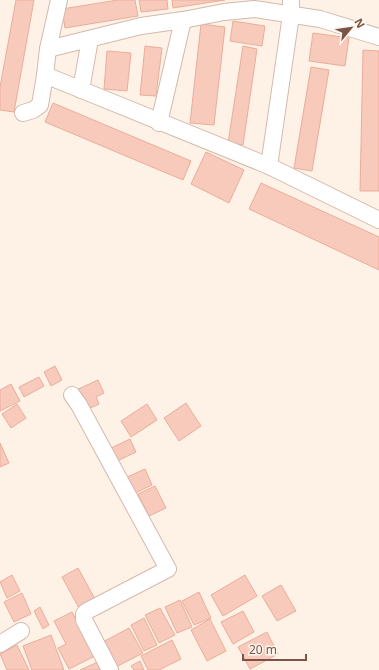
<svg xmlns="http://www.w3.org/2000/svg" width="379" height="670" viewBox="0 0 379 670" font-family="'Noto Sans',sans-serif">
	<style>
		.building { fill: #f7cabb; stroke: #ebad99 }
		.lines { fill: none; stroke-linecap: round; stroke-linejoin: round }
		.street-casing { stroke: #d4b9ad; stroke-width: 18 }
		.street { stroke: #fff; stroke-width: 16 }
	</style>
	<rect width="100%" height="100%" fill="#fef2e6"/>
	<g class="building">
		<polygon points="16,0 34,0 14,112 0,110 0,87"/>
		<polygon points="118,0 135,0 138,16 65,28 62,9"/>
		<polygon points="139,0 167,0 168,9 141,12"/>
		<polygon points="172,0 225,0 173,8"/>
		<polygon points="233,21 265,26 262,46 230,41"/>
		<polygon points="201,24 225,27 214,125 190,123"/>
		<polygon points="313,33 349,38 345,66 309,61"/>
		<polygon points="145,46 162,48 156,96 140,95"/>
		<polygon points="243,46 257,49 243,145 228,143"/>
		<polygon points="363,50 379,51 379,191 360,191"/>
		<polygon points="107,51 131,53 127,91 104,89"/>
		<polygon points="311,67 329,70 312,171 294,168"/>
		<polygon points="53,103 191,161 183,180 45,122"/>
		<polygon points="206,152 244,170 229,203 191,184"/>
		<polygon points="261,183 379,237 379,270 249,209"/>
		<polygon points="55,366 62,380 51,386 44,372"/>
		<polygon points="39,377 44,386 24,397 19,387"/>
		<polygon points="98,380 104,393 96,397 99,404 84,411 74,391"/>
		<polygon points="11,384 20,401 0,411 0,390"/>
		<polygon points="186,403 201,426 179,441 164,418"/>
		<polygon points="17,404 26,418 11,428 2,414"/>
		<polygon points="147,404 157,420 131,437 121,421"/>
		<polygon points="130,439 136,452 113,463 107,450"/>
		<polygon points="0,443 9,463 0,467"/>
		<polygon points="145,469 152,485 133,494 125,478"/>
		<polygon points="155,486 166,508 149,516 138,494"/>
		<polygon points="78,568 95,599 79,608 62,577"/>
		<polygon points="12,575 20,591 7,598 0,582"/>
		<polygon points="245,575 257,596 223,616 211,595"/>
		<polygon points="281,585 296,611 277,621 262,596"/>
		<polygon points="199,592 211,618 194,625 182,601"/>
		<polygon points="22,593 31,614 14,622 4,602"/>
		<polygon points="180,600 192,627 177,633 165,607"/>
		<polygon points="40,607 49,625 43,629 34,611"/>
		<polygon points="160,608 175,635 159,643 145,615"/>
		<polygon points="243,611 254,632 233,644 221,622"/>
		<polygon points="72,612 95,656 69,669 58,648 66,644 54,621"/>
		<polygon points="144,618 157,645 144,651 131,625"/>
		<polygon points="210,619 226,651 207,661 191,630"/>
		<polygon points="129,628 143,653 114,668 101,643"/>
		<polygon points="267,632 278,654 250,669 238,647"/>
		<polygon points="51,635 64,670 32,670 23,646"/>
		<polygon points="172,640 181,659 159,670 148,670 141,656"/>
		<polygon points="17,645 29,670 7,670 0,654"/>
		<polygon points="140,661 144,670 134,670 131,666"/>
		<polygon points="98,662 102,670 80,670"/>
	</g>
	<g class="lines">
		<defs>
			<g id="street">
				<polyline points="48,49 141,26 183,20 224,12 254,9 320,19 379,37"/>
				<polyline points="45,75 269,166 379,220"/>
				<polyline points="81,90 90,39"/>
				<polyline points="23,113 33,110 40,105 45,75 48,49 59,0"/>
				<polyline points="159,123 183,20"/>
				<polyline points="269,166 291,15 291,0"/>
				<polyline points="72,395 79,405 168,569 87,611 84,614 84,620 110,670"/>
				<polyline points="0,644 21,631"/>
			</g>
		</defs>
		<use href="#street" class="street-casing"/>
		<use href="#street" class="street"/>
	</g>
	<g transform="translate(351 28) rotate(61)" stroke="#fff6ee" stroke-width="3" paint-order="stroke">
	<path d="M0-3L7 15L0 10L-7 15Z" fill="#7b5347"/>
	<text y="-6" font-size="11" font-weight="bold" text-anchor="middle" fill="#7b5347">N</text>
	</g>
	<path d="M243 654v6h63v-6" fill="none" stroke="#7b5347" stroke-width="2"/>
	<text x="249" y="654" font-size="12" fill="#7b5347" stroke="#fff6ee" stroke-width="3" paint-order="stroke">20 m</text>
</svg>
